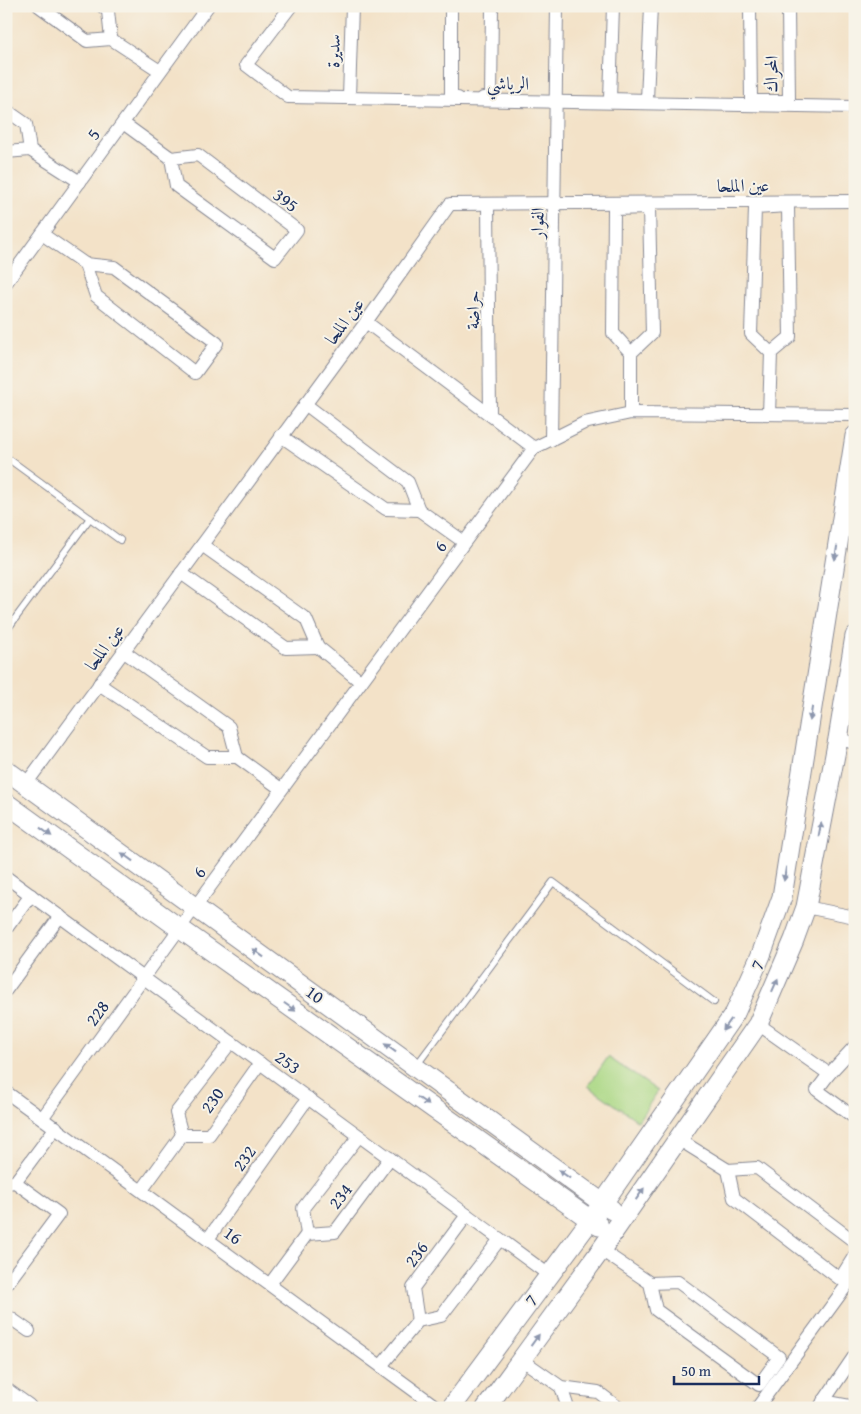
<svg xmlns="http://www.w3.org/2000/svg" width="861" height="1414" viewBox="0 0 861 1414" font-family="'Gentium Book Plus',Amiri,serif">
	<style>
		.green { fill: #abd885; stroke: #638472 }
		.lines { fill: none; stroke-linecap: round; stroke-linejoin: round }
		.lane-casing { stroke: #878893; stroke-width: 8 }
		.street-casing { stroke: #878893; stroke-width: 14 }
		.secondary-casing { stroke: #878893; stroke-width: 21 }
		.lane { stroke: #fff; stroke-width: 6 }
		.street { stroke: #fff; stroke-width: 12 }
		.secondary { stroke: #fff; stroke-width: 19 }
		.oneway { fill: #8d97ae }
		.labels { text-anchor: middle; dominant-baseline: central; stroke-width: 4; stroke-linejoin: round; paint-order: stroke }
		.street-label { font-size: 18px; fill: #1b2f5e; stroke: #f7f3e8 }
	</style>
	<rect width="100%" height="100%" fill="#f7f3e8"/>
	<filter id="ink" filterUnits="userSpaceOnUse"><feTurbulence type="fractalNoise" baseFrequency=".02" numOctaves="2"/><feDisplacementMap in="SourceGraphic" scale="10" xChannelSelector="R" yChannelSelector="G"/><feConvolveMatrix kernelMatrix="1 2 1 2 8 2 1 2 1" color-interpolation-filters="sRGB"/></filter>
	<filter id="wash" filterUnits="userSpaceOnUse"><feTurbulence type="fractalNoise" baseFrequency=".0096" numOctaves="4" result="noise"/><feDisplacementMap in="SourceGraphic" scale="20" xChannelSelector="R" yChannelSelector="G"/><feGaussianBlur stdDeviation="1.12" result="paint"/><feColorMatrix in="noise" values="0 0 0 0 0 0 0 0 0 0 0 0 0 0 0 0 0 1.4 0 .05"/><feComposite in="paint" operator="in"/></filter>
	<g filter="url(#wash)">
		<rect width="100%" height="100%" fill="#f3e2c8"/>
		<polygon class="green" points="608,1057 658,1091 638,1121 588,1086"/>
	</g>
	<g filter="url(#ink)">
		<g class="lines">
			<defs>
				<g id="lane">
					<polyline points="6,457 120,540"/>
					<polyline points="6,631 90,518"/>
					<polyline points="416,1066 553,882 714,1002"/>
				</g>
				<g id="street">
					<polyline points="39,6 87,41 111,39 160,71"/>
					<polyline points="102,6 108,11 111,39"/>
					<polyline points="291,6 246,65 288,97 855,107"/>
					<polyline points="451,6 451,98 458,98"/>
					<polyline points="613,6 610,99 647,100 651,6"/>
					<polyline points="750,6 751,101 789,101 788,6"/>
					<polyline points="349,97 352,6"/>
					<polyline points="483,98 491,98 492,6"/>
					<polyline points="6,110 26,124 30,150"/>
					<polyline points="123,123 171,158 176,186 275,258 297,230 198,155 171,158"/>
					<polyline points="6,152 30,150 80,182"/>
					<polyline points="488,205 490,414"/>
					<polyline points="42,234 85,264 96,296 195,373 217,343 114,267 85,264"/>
					<polyline points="6,283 208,6"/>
					<polyline points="366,322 534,448"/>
					<polyline points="631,413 631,353 652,333 649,208 614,209 613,333 631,353"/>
					<polyline points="769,414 771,353 790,337 788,206 755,208 751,334 771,353"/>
					<polyline points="281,436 386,509 419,510 408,482 305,404"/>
					<polyline points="551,440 557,6"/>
					<polyline points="419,510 464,542"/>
					<polyline points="181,573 286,648 318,647 306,619 202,545"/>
					<polyline points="318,647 361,682"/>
					<polyline points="99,684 207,757 237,757 229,727 123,651"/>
					<polyline points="838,739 855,743"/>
					<polyline points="237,757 281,789"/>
					<polyline points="26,784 366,322 450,204 855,201"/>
					<polyline points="6,877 549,1275"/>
					<polyline points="806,907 855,917"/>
					<polyline points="6,929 31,895"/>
					<polyline points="6,990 60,916"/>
					<polyline points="758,1024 829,1074"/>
					<polyline points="855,1046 829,1074 817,1090 855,1118"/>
					<polyline points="6,1092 438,1408"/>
					<polyline points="43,1117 195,907 534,448 584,423 631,413 855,415"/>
					<polyline points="182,1135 176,1113 231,1042"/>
					<polyline points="678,1139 728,1170 757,1168 855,1242"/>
					<polyline points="728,1170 734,1198 840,1279 855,1255"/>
					<polyline points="15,1182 56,1127"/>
					<polyline points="6,1183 15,1182 59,1214 6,1285"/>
					<polyline points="142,1190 182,1135 209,1135 260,1063"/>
					<polyline points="307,1234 303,1208 359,1136"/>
					<polyline points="208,1239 308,1098"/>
					<polyline points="601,1250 650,1283 656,1310 759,1385 779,1357 678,1282 650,1283"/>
					<polyline points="270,1284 307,1234 335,1232 390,1158"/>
					<polyline points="6,1315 29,1331"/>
					<polyline points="418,1321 413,1288 467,1215"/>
					<polyline points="521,1359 561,1387 598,1392 619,1408"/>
					<polyline points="381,1366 418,1321 441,1316 500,1239"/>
					<polyline points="561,1387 568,1408"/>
					<polyline points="823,1401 855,1407"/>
					<polyline points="757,1408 855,1274"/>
					<polyline points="819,1408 855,1355"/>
				</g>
				<g id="secondary">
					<polyline points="6,770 612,1210"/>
					<polyline points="6,803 179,928 599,1226"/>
					<polyline points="6,1393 27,1408"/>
					<polyline points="451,1408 603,1203 735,1013 761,955 782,897 855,436"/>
					<polyline points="486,1408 601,1250 758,1024 794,940 806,907 838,739 855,636"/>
				</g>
			</defs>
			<use href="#lane" class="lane-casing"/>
			<use href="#street" class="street-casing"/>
			<use href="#secondary" class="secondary-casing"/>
			<use href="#lane" class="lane"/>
			<use href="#street" class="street"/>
			<use href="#secondary" class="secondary"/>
		</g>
		<defs><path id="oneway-solid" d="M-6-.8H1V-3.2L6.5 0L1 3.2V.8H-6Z" transform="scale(1.25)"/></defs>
		<g class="oneway">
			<use href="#oneway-solid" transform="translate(836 553) rotate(99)"/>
			<use href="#oneway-solid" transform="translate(811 714) rotate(99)"/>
			<use href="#oneway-solid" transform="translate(820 829) rotate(-79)"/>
			<use href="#oneway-solid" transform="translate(46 832) rotate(36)"/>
			<use href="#oneway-solid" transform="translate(127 857) rotate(-144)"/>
			<use href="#oneway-solid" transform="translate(785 874) rotate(99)"/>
			<use href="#oneway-solid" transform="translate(258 953) rotate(-144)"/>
			<use href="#oneway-solid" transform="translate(775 985) rotate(-66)"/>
			<use href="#oneway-solid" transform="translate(290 1007) rotate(35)"/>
			<use href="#oneway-solid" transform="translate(727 1025) rotate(125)"/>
			<use href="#oneway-solid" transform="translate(390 1048) rotate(-144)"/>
			<use href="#oneway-solid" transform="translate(423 1101) rotate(35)"/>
			<use href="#oneway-solid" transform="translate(564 1174) rotate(-144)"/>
			<use href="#oneway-solid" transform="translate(640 1194) rotate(-55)"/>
			<use href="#oneway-solid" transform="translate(535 1340) rotate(-54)"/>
		</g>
	</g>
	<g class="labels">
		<g class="street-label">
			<text transform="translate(333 51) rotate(-88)">سديرة</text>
			<text transform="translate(771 74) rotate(-89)">المحراك</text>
			<text transform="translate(508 83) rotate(1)">الرياشي</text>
			<text transform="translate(93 134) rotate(-54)">5</text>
			<text transform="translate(743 185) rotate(-1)">عين الملحا</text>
			<text transform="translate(286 200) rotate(37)">395</text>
			<text transform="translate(537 223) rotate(-89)">الفوار</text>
			<text transform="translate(472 310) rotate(-90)">حراضة</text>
			<text transform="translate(344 321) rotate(-54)">عين الملحا</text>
			<text transform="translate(440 546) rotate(-53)">6</text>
			<text transform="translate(104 647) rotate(-54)">عين الملحا</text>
			<text transform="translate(199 872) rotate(-53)">6</text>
			<text transform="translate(757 965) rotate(-66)">7</text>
			<text transform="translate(315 994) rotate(36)">10</text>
			<text transform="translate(97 1013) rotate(-54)">228</text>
			<text transform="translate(288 1062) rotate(36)">253</text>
			<text transform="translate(212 1100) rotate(-55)">230</text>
			<text transform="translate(244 1158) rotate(-55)">232</text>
			<text transform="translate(340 1196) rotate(-53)">234</text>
			<text transform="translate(233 1235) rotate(36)">16</text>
			<text transform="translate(416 1254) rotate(-54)">236</text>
			<text transform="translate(531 1300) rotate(-53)">7</text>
		</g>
	</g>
	<rect width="861" height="1414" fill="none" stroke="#f7f3e8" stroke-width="25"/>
	<path d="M674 1376v8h85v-8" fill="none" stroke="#1b2f5e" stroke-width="2.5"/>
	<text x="681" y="1376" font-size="15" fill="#1b2f5e" stroke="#f7f3e8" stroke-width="4" paint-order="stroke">50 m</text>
</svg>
